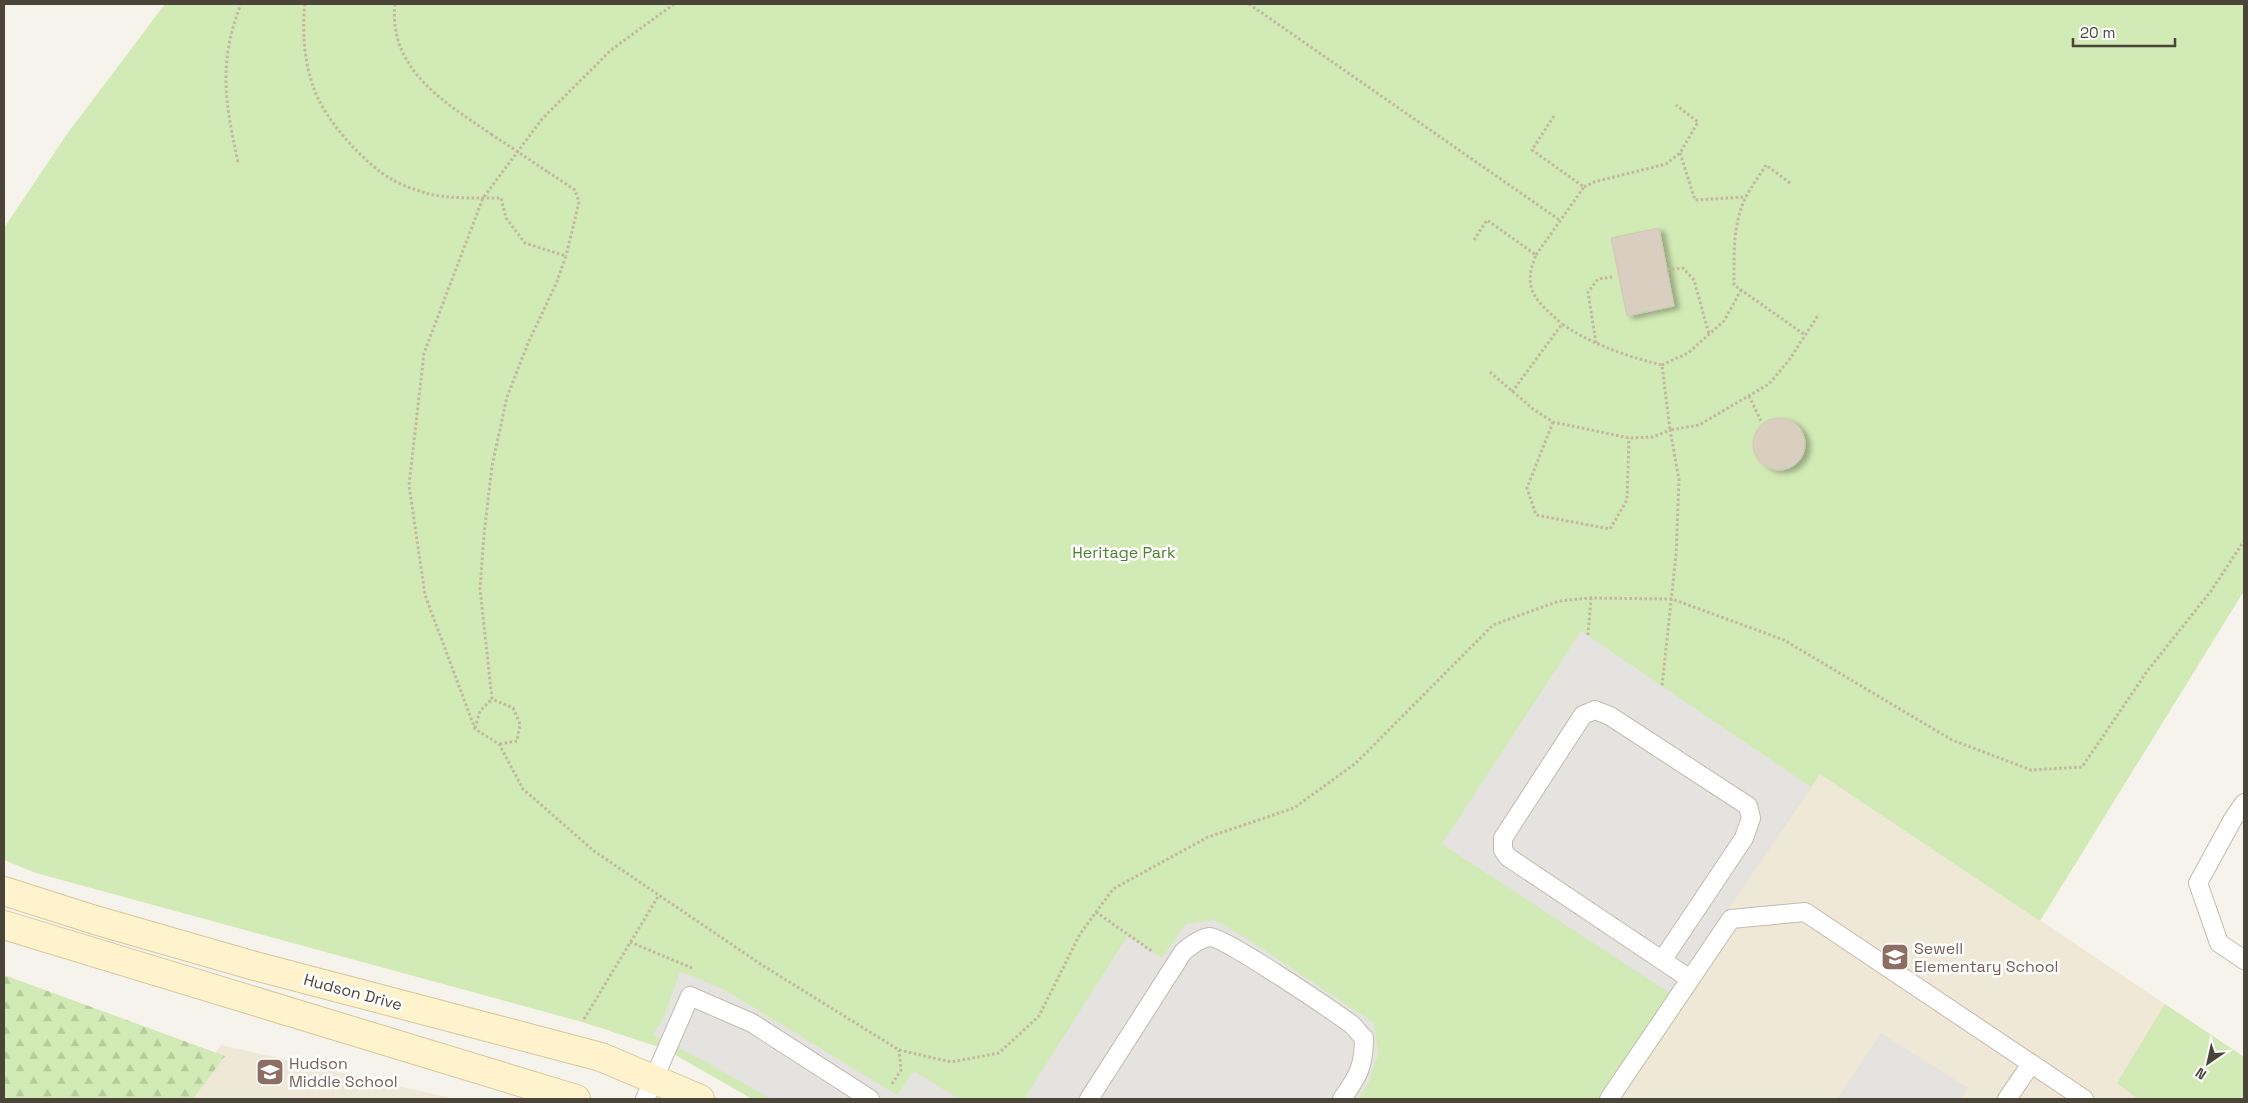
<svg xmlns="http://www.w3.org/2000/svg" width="2248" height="1103" viewBox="0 0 2248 1103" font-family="'Space Grotesk',sans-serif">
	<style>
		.education { fill: #efe8d6 }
		.forest { fill: url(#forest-firs) }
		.green { fill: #d2eab5 }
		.parking { fill: #e5e3e0 }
		.building { fill: #d8cfc1; stroke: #d3c7b4; filter: url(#shadow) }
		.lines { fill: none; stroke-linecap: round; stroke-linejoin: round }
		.lane-casing { stroke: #c2bbae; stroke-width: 20 }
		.secondary-casing { stroke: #d6c79b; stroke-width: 30 }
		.path { stroke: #c4b79f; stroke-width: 3; stroke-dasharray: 2.5 2.5; stroke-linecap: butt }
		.lane { stroke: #fff; stroke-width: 18 }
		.secondary { stroke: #fff3cd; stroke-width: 28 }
		.path-bridge { stroke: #c4b79f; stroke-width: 3; stroke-dasharray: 2.5 2.5; stroke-linecap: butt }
		.labels { text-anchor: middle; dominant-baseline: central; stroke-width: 5; stroke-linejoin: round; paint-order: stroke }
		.park-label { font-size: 16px; fill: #4a7f2a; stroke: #fff }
		.education-label { font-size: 16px; fill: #785e54; stroke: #fff; text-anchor: start }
		.street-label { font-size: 16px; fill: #4b4439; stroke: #fff }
	</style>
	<defs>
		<pattern id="forest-firs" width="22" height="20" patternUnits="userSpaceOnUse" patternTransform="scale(1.25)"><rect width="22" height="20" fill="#d2eab5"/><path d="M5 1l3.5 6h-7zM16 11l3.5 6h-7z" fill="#b6ca9c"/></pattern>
		<filter id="shadow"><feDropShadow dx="5.5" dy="3" stdDeviation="2.5" flood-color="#0004"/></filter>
	</defs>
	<rect width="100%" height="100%" fill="#f6f3ec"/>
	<g class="education">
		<polygon points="1820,773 2244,1057 2244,1099 1600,1099"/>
		<polygon points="221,1045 455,1099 183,1099"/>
	</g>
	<polygon class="forest" points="4,975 225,1056 193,1099 4,1099"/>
	<g class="green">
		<polygon points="165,4 2244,4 2244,591 2040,921 1820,774 1599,1099 752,1099 665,1049 582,1022 36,873 4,860 4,228 67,134"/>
		<polygon points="2165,1004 2244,1057 2244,1099 2138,1099 2117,1083"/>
	</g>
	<g class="parking">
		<polygon points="1581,631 1811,787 1671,994 1442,844"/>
		<polygon points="1214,920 1246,938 1374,1023 1378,1054 1369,1082 1358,1099 1024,1099 1128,935 1162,958 1186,924"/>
		<polygon points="680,971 725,990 897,1095 914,1071 959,1099 771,1099 708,1063 653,1035 664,1017"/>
		<polygon points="1881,1033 1968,1088 1961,1099 1837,1099"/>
	</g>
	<g class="building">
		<polygon points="1659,228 1674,306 1627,316 1611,238"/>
		<circle cx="1779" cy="444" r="26"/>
	</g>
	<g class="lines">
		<defs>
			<g id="lane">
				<polyline points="2244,803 2233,819 2198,883 2219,943 2244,960"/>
				<polyline points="1663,959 1744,838 1751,818 1748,806 1610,716 1595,710 1583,715 1503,838 1503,850 1508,857 1690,979"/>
				<polyline points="645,1099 690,996 752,1023 870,1099"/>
				<path d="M1089,1099L1183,952C1190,946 1200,938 1210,937C1223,936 1333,1011 1351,1024C1356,1028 1359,1034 1364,1038C1364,1067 1358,1076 1342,1099"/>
				<polyline points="1609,1099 1731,919 1805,912 2084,1099"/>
				<polyline points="2007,1099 2031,1064"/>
			</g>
			<g id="secondary">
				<polyline points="4,891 95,920 255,966 601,1057 700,1099"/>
				<polyline points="4,925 576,1099"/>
			</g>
		</defs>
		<use href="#lane" class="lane-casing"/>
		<use href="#secondary" class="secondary-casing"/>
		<g class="path">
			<path d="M305,4C302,31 304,60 313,86C322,117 365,165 393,180C402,186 415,189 425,193C446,199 478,198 501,198L506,218L525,243L566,256L556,284L528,343L507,397L492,466L484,535L480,589L492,699L513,708L520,724L517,741L499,744"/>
			<path d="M395,4C388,69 444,102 491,134"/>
			<polyline points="674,4 611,50 542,119 483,198 424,353 409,485 425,595 475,729 499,744 523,789 594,851 762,965 899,1050 951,1062 999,1053 1039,1016 1080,934 1113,889 1208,837 1294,808 1356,763 1493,625 1559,601 1591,598 1672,599 1784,640 1952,740 2031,770 2082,767 2148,670 2211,591 2244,541"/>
			<polyline points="1249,4 1561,221"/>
			<polyline points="1680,153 1695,200 1746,197"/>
			<path d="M238,162C225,103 218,62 241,4"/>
			<polyline points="548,172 575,190 579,202 566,256"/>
			<path d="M1790,183L1766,165C1756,181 1743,197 1739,216C1733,238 1734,262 1734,285L1805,335"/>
			<polyline points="1584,187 1594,182 1666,164 1680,153 1698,122 1676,105"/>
			<path d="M1474,240L1487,220L1536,255C1521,291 1537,301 1562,324"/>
			<polyline points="1536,255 1584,187 1532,150 1554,116"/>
			<polyline points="1667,270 1683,268 1694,280 1709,334"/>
			<polyline points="1596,343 1588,292 1598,279 1612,277"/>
			<polyline points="1662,365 1688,353 1724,321 1741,290"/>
			<polyline points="1490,372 1533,409 1553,422 1629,438 1653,437 1670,430 1679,480 1676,555 1662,686"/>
			<path d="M1512,392L1562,324C1593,345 1626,356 1662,365L1670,430L1699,425L1769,384L1789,360L1819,314"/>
			<polyline points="1749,396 1761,421"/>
			<polyline points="1553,422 1527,488 1536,515 1610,529 1627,500 1629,438"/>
			<polyline points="1588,635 1591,598"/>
			<polyline points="475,728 480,711 492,699"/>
			<polyline points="1096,912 1153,952"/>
			<polyline points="630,942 692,968"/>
			<polyline points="584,1019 659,895"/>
			<polyline points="892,1084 901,1070 899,1050"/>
		</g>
		<use href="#lane" class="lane"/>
		<use href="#secondary" class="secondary"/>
		<polyline class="path-bridge" points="491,134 548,172"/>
	</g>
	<defs>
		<symbol id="school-square" viewBox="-11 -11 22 22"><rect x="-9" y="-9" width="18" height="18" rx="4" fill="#8d6e63" stroke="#fff"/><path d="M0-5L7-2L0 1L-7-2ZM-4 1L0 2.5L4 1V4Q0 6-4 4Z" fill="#fff"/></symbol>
	</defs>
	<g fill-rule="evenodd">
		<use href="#school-square" x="1879" y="941" width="32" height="32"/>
		<use href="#school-square" x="254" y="1056" width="32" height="32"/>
	</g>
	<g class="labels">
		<g class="park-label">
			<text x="1124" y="552">Heritage Park</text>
		</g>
		<g class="education-label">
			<text x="1914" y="948">Sewell<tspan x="1914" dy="18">Elementary School</tspan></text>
			<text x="289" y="1063">Hudson<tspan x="289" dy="18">Middle School</tspan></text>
		</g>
		<g class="street-label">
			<text transform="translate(353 992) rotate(15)">Hudson Drive</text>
		</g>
	</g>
	<rect width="2248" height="1103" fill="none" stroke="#4b4439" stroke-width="10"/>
	<g transform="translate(2208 1063) rotate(214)" stroke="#ffffff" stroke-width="4" paint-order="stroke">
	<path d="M0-4L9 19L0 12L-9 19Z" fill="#4b4439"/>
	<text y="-8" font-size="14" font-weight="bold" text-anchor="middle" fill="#4b4439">N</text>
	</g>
	<path d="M2073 38v8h102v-8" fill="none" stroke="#4b4439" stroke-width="2.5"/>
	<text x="2080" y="38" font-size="15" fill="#4b4439" stroke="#ffffff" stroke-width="4" paint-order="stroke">20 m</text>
</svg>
